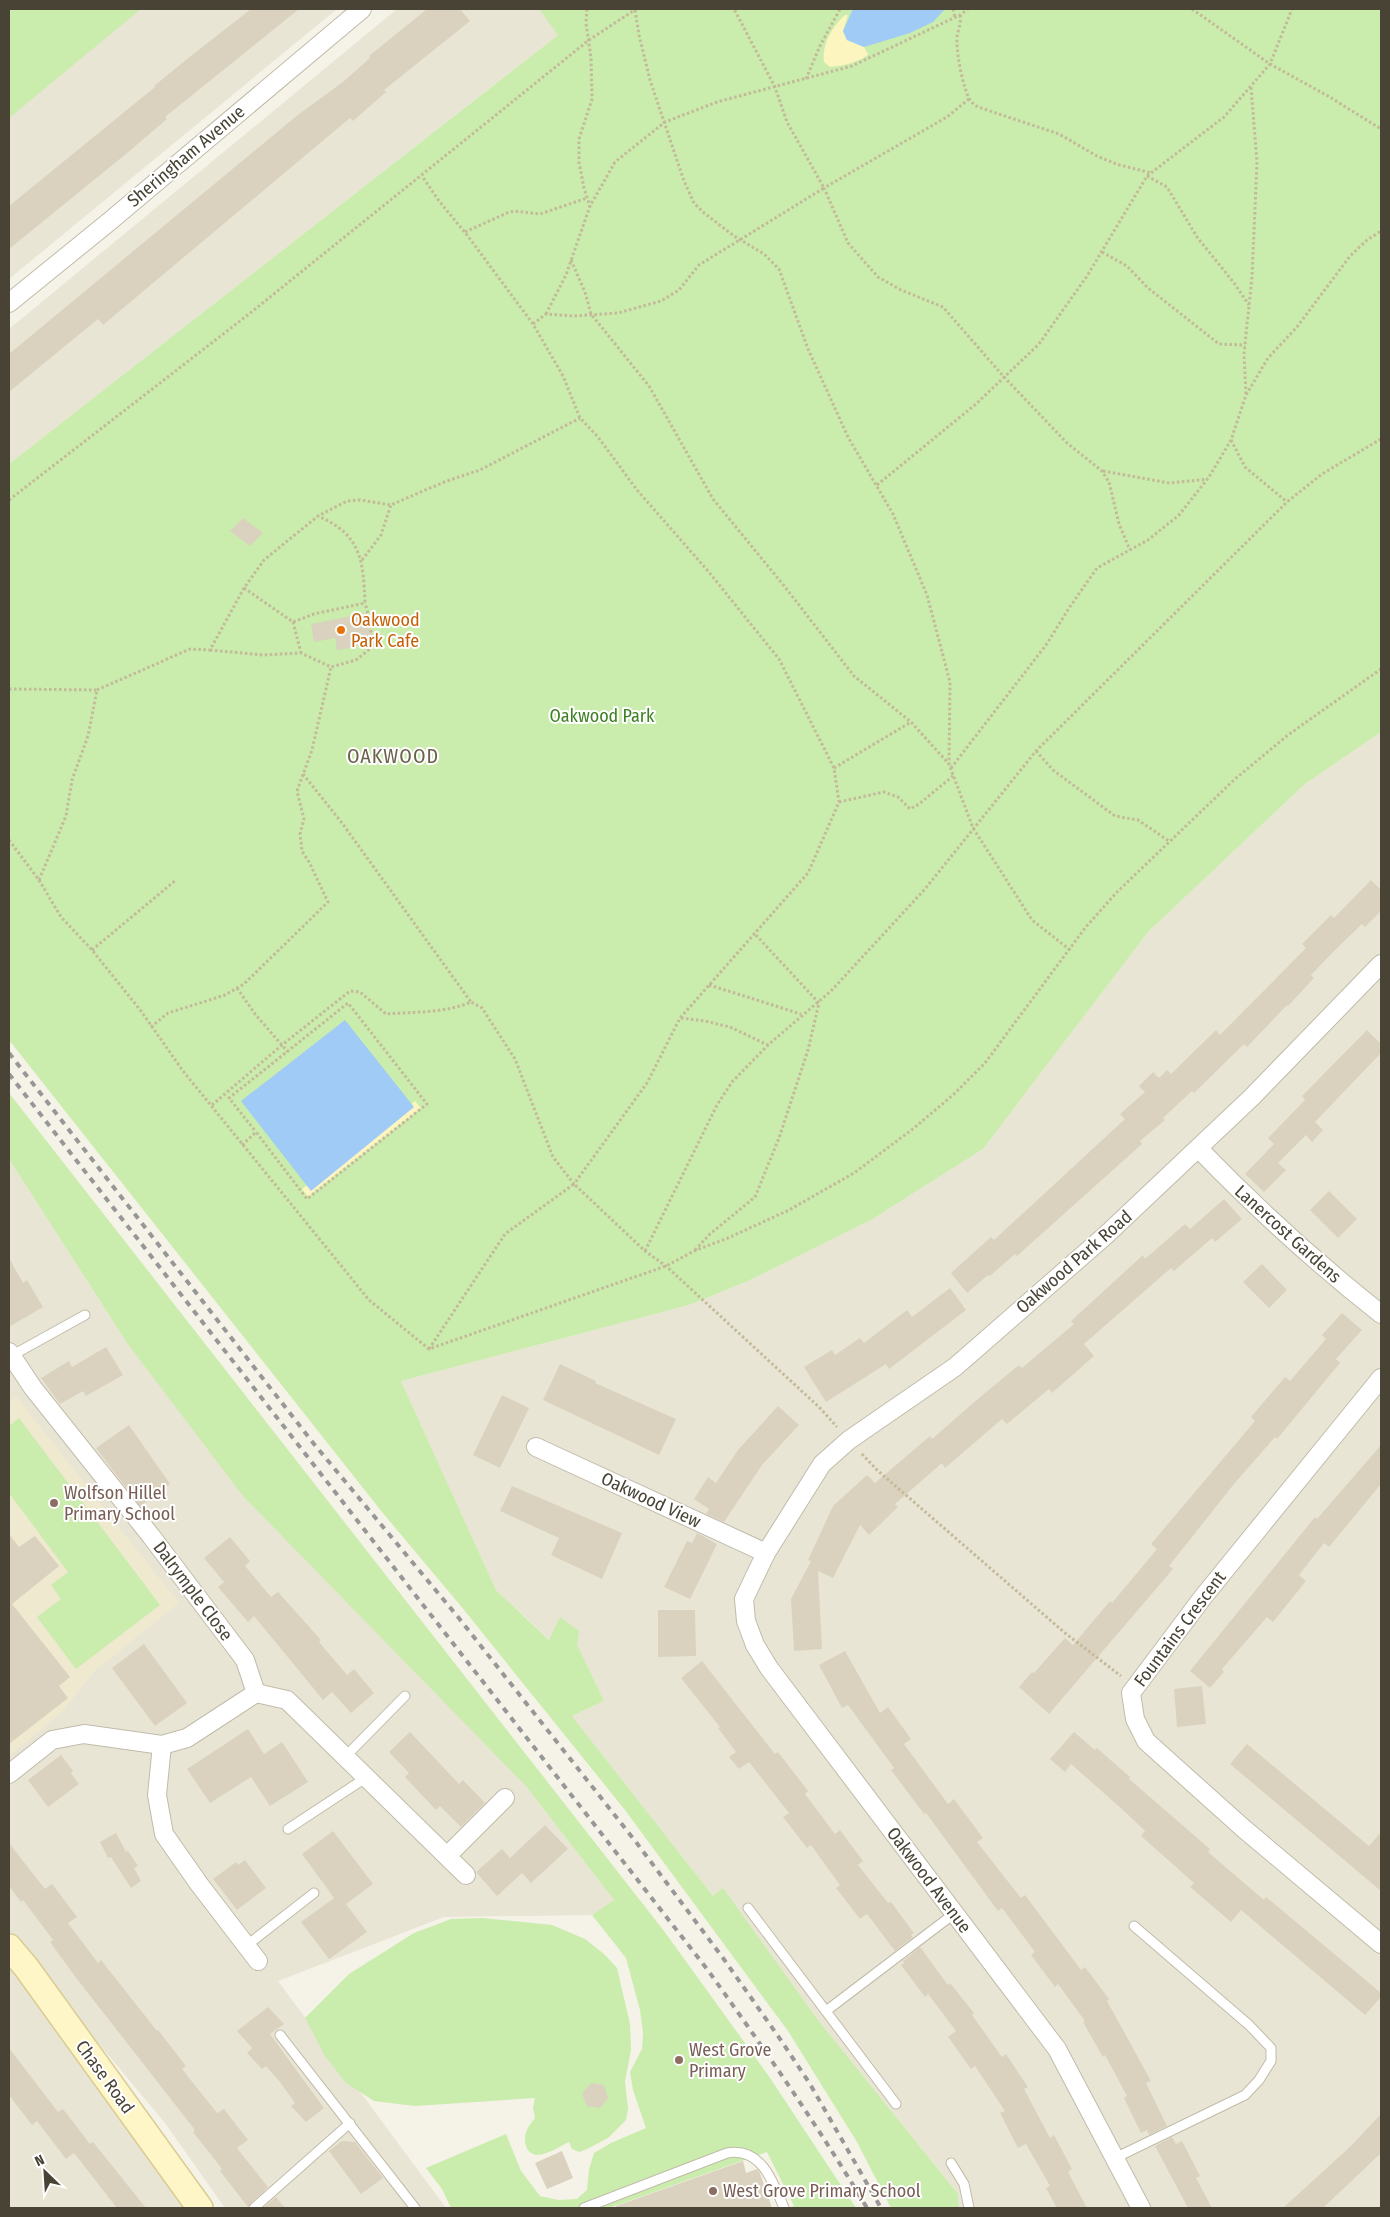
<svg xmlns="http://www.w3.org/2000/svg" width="1390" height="2217" viewBox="0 0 1390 2217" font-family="'Fira Sans Condensed',sans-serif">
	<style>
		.residential { fill: #e9e5d5 }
		.education { fill: #efe9d0 }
		.green { fill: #caecad }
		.sand { fill: #fcf5c0 }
		.water { fill: #9fcbf6 }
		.building { fill: #dad2be }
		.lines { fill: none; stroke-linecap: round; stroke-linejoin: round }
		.lane-casing { stroke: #c1bba9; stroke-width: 11 }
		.street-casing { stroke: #c1bba9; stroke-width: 20 }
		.secondary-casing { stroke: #d9cc93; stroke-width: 28 }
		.path { stroke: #c4b999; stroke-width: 3; stroke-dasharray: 2.5 2.5; stroke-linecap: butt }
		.lane { stroke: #fff; stroke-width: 9 }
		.street { stroke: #fff; stroke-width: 18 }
		.secondary { stroke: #fff6c7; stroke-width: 25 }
		.rail { stroke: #979797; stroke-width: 4; stroke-dasharray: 6 6; stroke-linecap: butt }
		.food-dot { fill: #e8710a; stroke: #fff; stroke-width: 2 }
		.education-dot { fill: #8d6e63; stroke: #fff; stroke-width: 2 }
		.labels { text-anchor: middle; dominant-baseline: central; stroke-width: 4; stroke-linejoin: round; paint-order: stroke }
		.street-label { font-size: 18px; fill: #494335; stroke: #fff }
		.food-label { font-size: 18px; fill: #c56008; stroke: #fff; text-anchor: start }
		.park-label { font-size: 18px; fill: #3e8023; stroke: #fff }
		.education-label { font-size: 18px; fill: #785e54; stroke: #fff; text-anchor: start }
		.quarter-label { font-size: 20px; letter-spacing: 1px; fill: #6c624c; stroke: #fff }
	</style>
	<rect width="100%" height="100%" fill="#f5f2e7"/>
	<g class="residential">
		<polygon points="9,9 337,9 9,279"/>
		<polygon points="397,9 539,9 559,34 9,464 9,329"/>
		<polygon points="1381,732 1381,2208 959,2208 958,2194 818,2020 723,1889 713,1896 572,1716 604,1701 577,1644 550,1640 496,1590 401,1381 689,1305 748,1281 871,1220 983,1149 1148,932 1305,784"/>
		<polygon points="9,1159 127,1343 525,1785 614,1900 592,1915 444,1917 278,1981 446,2208 225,2208 165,2123 9,1936"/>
		<polygon points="9,1966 26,1985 195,2208 9,2208"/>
	</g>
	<polygon class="education" points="16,1396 179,1603 96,1670 62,1712 9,1756 9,1402"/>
	<g class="green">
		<polygon points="9,9 141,9 9,118"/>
		<polygon points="539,9 1381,9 1381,732 1305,784 1148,932 983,1149 871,1220 748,1281 689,1305 401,1381 496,1590 549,1640 560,1617 579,1631 577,1644 604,1701 572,1716 713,1896 723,1888 818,2020 958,2194 959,2208 891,2208 857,2142 788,2031 625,1810 460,1605 382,1512 9,1040 9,464 558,35"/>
		<polygon points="9,1093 664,1931 768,2075 856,2208 789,2208 794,2206 767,2152 609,2208 451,2208 442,2189 426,2168 506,2134 521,2171 540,2196 558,2200 577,2199 587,2190 589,2170 594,2153 611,2143 646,2128 633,2090 630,2072 642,2049 643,2033 640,2010 626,1958 592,1915 614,1900 525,1785 243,1496 127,1343 9,1159"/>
		<polygon points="19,1418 160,1605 76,1669 37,1617 61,1599 51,1585 68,1572 9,1493 9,1426"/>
		<path d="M482,1918L552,1925L585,1939L604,1954L617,1968L630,2024L631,2050L625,2081L628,2109L626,2120L608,2138L587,2149L579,2152L572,2149L569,2142C561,2146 552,2152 543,2154C526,2159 521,2140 528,2128C529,2125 533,2121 535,2118L533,2107L535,2098L415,2106L374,2101L346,2083L325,2056L305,2018L349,1974L414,1933L451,1919Z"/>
	</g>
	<g class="sand">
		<path d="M845,15H848L843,31L847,40L864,47L868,54C862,62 841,66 830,67L824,62C822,43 832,27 845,15Z"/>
		<polygon points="415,1101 421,1108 308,1197 302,1189"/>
	</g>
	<g class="water">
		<polygon points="853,9 945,9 933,22 910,33 864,47 847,40 843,31"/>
		<polygon points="345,1020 414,1107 311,1191 241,1101"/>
	</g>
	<g class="building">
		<polygon points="251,9 299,9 165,117 167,119 126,154 9,249 9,206 155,87 154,86 187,59"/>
		<polygon points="427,9 460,9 470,21 384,90 386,92 353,121 350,118 103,325 98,319 9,392 9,354 299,114 343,82 370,58 369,56"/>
		<polygon points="243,518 263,533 250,546 230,531"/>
		<polygon points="367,613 372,635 356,639 357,647 337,650 335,638 314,642 311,624"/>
		<polygon points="1371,880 1381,890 1381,911 1365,927 1362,924 1336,949 1311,975 1314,978 1288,1006 1287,1005 1247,1047 1244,1044 1194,1093 1192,1091 1163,1118 1165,1120 1140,1141 1142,1144 1017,1256 1015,1254 990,1276 988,1275 967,1293 951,1273 991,1237 994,1240 1125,1119 1120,1114 1145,1092 1139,1086 1153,1072 1159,1078 1167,1070 1171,1074 1216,1030 1220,1035 1306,948 1302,944 1331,915 1334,918"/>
		<polygon points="1367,1030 1381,1044 1381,1053 1315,1122 1323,1130 1312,1142 1306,1135 1278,1163 1286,1170 1264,1192 1245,1174 1274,1144 1268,1138 1305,1100 1302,1096"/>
		<polygon points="1329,1191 1357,1219 1338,1238 1310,1210"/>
		<polygon points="1224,1199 1242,1219 1215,1242 1212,1238 1174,1271 1171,1268 1084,1344 1094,1356 1052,1393 1049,1389 1007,1424 1002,1419 945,1468 942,1463 895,1504 898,1507 869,1535 860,1525 833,1578 818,1571 822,1649 794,1651 791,1599 811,1561 808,1560 833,1506 867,1475 875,1483 930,1436 932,1439 979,1398 1019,1365 1022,1368 1074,1324 1071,1321 1143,1255 1145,1259 1185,1224 1190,1229"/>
		<polygon points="9,1258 23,1283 27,1280 43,1307 9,1327"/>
		<polygon points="1262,1264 1287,1290 1269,1308 1243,1282"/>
		<polygon points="950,1288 966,1310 889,1369 886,1364 826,1402 804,1367 832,1350 835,1355 860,1338 864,1343 907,1310 912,1317"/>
		<polygon points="1342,1313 1362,1330 1336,1359 1340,1363 1277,1439 1275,1437 1234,1484 1169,1566 1173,1569 1049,1714 1019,1687 1032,1672 1034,1673 1065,1638 1073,1645 1110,1601 1112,1603 1157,1549 1151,1544 1255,1421 1251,1417 1285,1377 1290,1381 1326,1339 1322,1335"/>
		<polygon points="106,1347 123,1375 86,1396 83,1391 60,1404 41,1378 69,1361 72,1367"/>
		<polygon points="560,1364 596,1381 595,1383 676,1419 659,1455 543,1400"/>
		<polygon points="502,1395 529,1408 500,1468 473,1455"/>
		<polygon points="778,1406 799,1425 762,1465 724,1522 706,1514 709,1509 694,1499 708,1477 716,1483 738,1450"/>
		<polygon points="129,1425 170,1484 140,1506 96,1448"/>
		<polygon points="1381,1445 1381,1484 1329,1547 1324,1543 1299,1575 1306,1581 1273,1622 1267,1617 1222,1669 1224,1672 1210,1688 1190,1671 1315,1517 1317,1519"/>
		<polygon points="512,1486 622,1533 602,1579 551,1555 559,1538 500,1511"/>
		<polygon points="697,1533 717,1544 690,1599 664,1587 687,1541 692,1543"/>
		<polygon points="9,1534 19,1547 35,1536 59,1566 12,1604 70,1677 59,1686 68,1698 9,1744"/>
		<polygon points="230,1537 250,1561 245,1566 271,1597 278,1592 321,1640 319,1642 347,1675 354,1669 374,1693 351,1713 332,1692 323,1700 254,1616 248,1622 218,1587 224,1582 204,1558"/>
		<polygon points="658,1610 695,1610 696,1656 658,1657"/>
		<polygon points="144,1644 187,1703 155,1726 112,1668"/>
		<polygon points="845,1651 880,1713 888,1707 911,1739 904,1744 948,1804 954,1799 983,1838 977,1842 1021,1898 1025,1895 1081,1970 1085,1967 1109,1999 1107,2001 1151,2081 1146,2083 1167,2126 1149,2135 1147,2130 1141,2133 1124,2098 1127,2096 1105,2055 1103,2057 1083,2022 1085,2021 1058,1984 1055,1987 1031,1955 1035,1952 1002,1908 998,1911 926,1813 924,1814 891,1770 894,1768 848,1705 842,1708 819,1665"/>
		<polygon points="702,1661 775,1754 778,1752 808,1791 805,1794 835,1834 840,1830 863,1861 858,1865 888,1903 891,1902 914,1933 911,1935 913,1937 895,1951 867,1914 860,1919 836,1888 840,1885 811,1845 807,1848 783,1817 789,1813 749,1762 739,1769 729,1757 736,1752 718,1728 720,1727 681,1678"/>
		<polygon points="1202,1686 1206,1724 1177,1727 1174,1689"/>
		<polygon points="248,1729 264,1754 282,1742 308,1782 270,1806 251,1777 210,1803 187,1769"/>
		<polygon points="410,1732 459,1784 463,1780 485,1803 461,1827 440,1806 436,1810 405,1777 409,1773 389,1752"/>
		<polygon points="1074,1732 1095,1750 1097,1748 1130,1777 1129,1779 1210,1849 1208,1852 1264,1900 1266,1897 1381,1993 1381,1997 1365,2015 1241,1910 1231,1922 1190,1887 1194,1883 1141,1836 1145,1831 1123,1810 1071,1764 1065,1772 1050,1759"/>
		<polygon points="1247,1744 1369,1846 1381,1832 1381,1891 1230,1764"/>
		<polygon points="61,1755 73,1771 71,1773 79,1784 48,1807 28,1780"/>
		<polygon points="545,1825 568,1849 531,1883 522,1873 497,1896 476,1872 502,1849 510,1858"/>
		<polygon points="333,1831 373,1884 346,1904 367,1932 329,1959 301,1922 334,1898 302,1854"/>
		<polygon points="116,1833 126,1852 128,1851 138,1866 134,1868 141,1881 131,1888 111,1857 108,1858 100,1842"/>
		<polygon points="9,1843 45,1889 52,1884 77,1917 68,1923 98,1963 101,1960 157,2031 158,2030 186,2066 182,2069 217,2113 224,2109 248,2140 237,2148 268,2187 248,2207 220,2171 222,2169 193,2132 195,2130 77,1979 50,1942 53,1940 23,1900 21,1902 9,1886"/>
		<polygon points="245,1860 266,1888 237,1910 213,1879 236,1862 238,1865"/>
		<polygon points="920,1947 948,1985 950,1983 974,2013 972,2015 1002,2057 1006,2054 1028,2087 1024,2089 1050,2138 1054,2135 1072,2169 1068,2172 1087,2208 1057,2208 1046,2188 1050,2186 1026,2144 1018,2148 1000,2113 1005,2111 975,2066 971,2069 948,2037 956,2031 928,1994 925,1997 901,1965 904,1963 903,1961"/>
		<polygon points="268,2007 284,2024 270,2034 324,2108 306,2122 291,2106 295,2103 280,2082 266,2066 262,2069 247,2053 252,2048 237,2031"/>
		<polygon points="9,2048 58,2112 63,2109 90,2144 93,2142 146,2208 117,2208 74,2153 66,2159 37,2121 32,2125 9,2095"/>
		<polygon points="591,2083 604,2085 608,2098 600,2108 587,2106 582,2094"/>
		<polygon points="1381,2114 1381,2153 1323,2208 1283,2208 1352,2145"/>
		<polygon points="1172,2137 1176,2144 1182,2141 1200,2176 1196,2178 1212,2208 1188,2208 1155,2146"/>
		<polygon points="342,2141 355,2142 383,2178 361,2194 329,2151"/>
		<polygon points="562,2151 573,2178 547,2189 535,2163"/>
		<polygon points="743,2161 746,2173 757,2169 760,2173 772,2208 616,2208 616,2206"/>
		<polygon points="276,2197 285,2208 263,2208"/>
	</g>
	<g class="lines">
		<defs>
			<g id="lane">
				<polyline points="11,1356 85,1315"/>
				<polyline points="346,1756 405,1696"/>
				<polyline points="288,1829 367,1777"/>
				<polyline points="748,1908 896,2104"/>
				<polyline points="246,1946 314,1893"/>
				<polyline points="826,2011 955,1913"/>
				<polyline points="280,2035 415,2208"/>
				<polyline points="1115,2158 1245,2095 1259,2080 1271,2061 1271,2048 1249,2025 1134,1926"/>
				<polyline points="951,2163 964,2184 969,2208"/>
				<polyline points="254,2208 350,2123"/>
				<path d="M584,2208L727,2153C761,2147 773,2181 784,2208"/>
			</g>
			<g id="street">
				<polyline points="9,303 110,221 362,9"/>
				<path d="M1199,1149C1257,1209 1315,1262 1381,1314"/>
				<polyline points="9,1352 33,1388 151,1536 245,1660 256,1693 187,1738 162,1745 84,1734 52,1740 9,1774"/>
				<polyline points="1381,1378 1203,1597 1131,1693 1135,1719 1146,1741 1243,1828 1381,1944"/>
				<polyline points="536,1447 766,1553"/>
				<polyline points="256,1693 287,1700 466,1875"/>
				<polyline points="162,1745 157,1795 164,1834 199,1884 258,1961"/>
				<polyline points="447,1856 505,1798"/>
				<polyline points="1141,2208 1057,2049 769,1668 755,1645 746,1621 744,1599 766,1553 822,1464 849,1440 955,1367 1106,1235 1252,1097 1381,964"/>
			</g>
			<polyline id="secondary" points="9,1947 26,1967 200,2208"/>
		</defs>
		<use href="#lane" class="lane-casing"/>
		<use href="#street" class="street-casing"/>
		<use href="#secondary" class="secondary-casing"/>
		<g class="path">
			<polyline points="587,9 586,23 591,58 592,99 579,139 579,162 584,188 590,206"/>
			<polyline points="953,9 955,18"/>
			<polyline points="1192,9 1270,64 1328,96 1381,129"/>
			<polyline points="635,10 639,35 650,80 684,181 694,203 703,212 734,236 764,254 779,269 808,349 848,437 893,514 927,595 950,682 949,764 973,828 1032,920 1070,950"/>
			<path d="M960,15C962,25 956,33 957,42C957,56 963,88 970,100C972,103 975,105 978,107L1059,134L1097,156L1116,164L1151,173"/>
			<polyline points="806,79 819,48 840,9"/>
			<polyline points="969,99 947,117 824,188 848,243 878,277 901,290 943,307 1004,377 1067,443 1102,471 1109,482 1119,524 1130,550"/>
			<polyline points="1147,176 1167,187 1197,237 1234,283 1249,305"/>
			<polyline points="465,232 507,213 514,211 540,214 587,198"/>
			<polyline points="1102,252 1127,266 1148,288 1219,344 1245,345"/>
			<polyline points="571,260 585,292 591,314 649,386 713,499 785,587 854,676 911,722"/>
			<polyline points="546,314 566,275 590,206 615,162 665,122 717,102 852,66 960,15 968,9"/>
			<polyline points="533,324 546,314 574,316 618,313 661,301 679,290 699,265 824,188 787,122 775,87 734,9"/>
			<polyline points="1246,394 1244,354 1252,277 1257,162 1251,87"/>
			<polyline points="1231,440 1245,467 1287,502"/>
			<polyline points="1103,471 1169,483 1208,479"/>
			<polyline points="877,485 976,404 1039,344 1087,276 1147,176 1224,117 1270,64 1292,9"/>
			<polyline points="9,500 249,314 589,40 636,9"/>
			<polyline points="362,560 381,535 391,505"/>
			<path d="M244,588L293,622L314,614L365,603C363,561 362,535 318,516"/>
			<polyline points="293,622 301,653"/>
			<polyline points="210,650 263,655 301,653 331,667 356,660 371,648 371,625 365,603"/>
			<polyline points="9,689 97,690 88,736 72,780 66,816 39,880"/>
			<polyline points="97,690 190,649 210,650 244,588 264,560 318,516 347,501 360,500 391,505 444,482 480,470 580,418"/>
			<polyline points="1036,751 1053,770 1115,816 1138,820 1169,841"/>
			<polyline points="834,768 911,722 949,764"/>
			<polyline points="951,768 1046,645 1069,608 1097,568 1148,540 1179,515 1209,477 1231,440 1246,395 1268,358 1297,327 1350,256 1367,240 1381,231"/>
			<polyline points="303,774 342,823 471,1002"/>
			<polyline points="839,802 884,792 898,797 910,809 919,804 953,776"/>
			<polyline points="9,840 39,880 61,917 92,950 141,1011 183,1071 369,1300 429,1349 666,1266 694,1251 728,1238 789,1210 854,1173 914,1128 953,1095 985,1063 1085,928 1117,892 1235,779 1288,735 1381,669"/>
			<polyline points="92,950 176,880"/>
			<polyline points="709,985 801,1014"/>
			<polyline points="237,988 255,1014 288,1052"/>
			<polyline points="681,1018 705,1021 730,1027 768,1045"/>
			<polyline points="151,1027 168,1013 225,995 244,984 328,902 309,862 302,851 300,834 304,819 297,791 312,750 331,667"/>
			<path d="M212,1105L282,1045L350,991L360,992L386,1014C413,1012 446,1013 471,1002L482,1008L515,1059L553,1157L574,1184L647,1083L680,1018L808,873L839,802L834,768L779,659L708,571L637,490L598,437L580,418L563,376L533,324L467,235L439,201L422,176"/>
			<polyline points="242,1145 256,1132 307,1199 427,1104 348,1003 229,1098 256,1132"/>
			<polyline points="695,1250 710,1234 755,1197 779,1138 808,1050 819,1003 754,933"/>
			<polyline points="645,1251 717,1105 732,1082 768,1045 831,991 925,889 1036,751 1287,502 1322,474 1381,439"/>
			<polyline points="429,1349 505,1234 574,1184 645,1251 666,1266 819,1407 837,1427"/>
			<polyline points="862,1454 877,1470 1065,1633 1121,1676"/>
		</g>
		<use href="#lane" class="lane"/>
		<use href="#street" class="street"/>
		<use href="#secondary" class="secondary"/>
		<g class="rail">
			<polyline points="9,1053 314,1444 458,1617 636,1842 723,1958 778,2036 810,2084 881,2208"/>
			<path d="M9,1074L707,1969C763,2047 818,2126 867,2208"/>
		</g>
	</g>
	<circle class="food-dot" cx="341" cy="630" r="5"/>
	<g class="education-dot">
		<circle cx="54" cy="1503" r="5"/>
		<circle cx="679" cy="2060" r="5"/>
		<circle cx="713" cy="2191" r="5"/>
	</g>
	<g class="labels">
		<g class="street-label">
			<text transform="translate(186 156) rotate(-40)">Sheringham Avenue</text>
			<text transform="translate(1288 1234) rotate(42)">Lanercost Gardens</text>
			<text transform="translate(1074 1262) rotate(-41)">Oakwood Park Road</text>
			<text transform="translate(651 1500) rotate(25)">Oakwood View</text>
			<text transform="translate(193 1591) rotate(53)">Dalrymple Close</text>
			<text transform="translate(1180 1629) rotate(-53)">Fountains Crescent</text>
			<text transform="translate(929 1880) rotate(53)">Oakwood Avenue</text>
			<text transform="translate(105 2077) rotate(54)">Chase Road</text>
		</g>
		<g class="food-label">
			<text x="351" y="620">Oakwood<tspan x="351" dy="21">Park Cafe</tspan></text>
		</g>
		<g class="park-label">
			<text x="602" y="716">Oakwood Park</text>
		</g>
		<g class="education-label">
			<text x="64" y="1493">Wolfson Hillel<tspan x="64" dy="21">Primary School</tspan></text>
			<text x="689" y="2050">West Grove<tspan x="689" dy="21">Primary</tspan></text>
			<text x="723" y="2191">West Grove Primary School</text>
		</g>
		<g class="quarter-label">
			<text x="393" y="756">OAKWOOD</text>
		</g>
	</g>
	<rect width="1390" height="2217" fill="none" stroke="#494335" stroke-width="20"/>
	<g transform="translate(45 2172) rotate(335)" stroke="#ffffff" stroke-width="4" paint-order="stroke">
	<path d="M0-4L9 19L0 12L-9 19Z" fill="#494335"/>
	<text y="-8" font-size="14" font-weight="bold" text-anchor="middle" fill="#494335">N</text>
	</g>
</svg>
